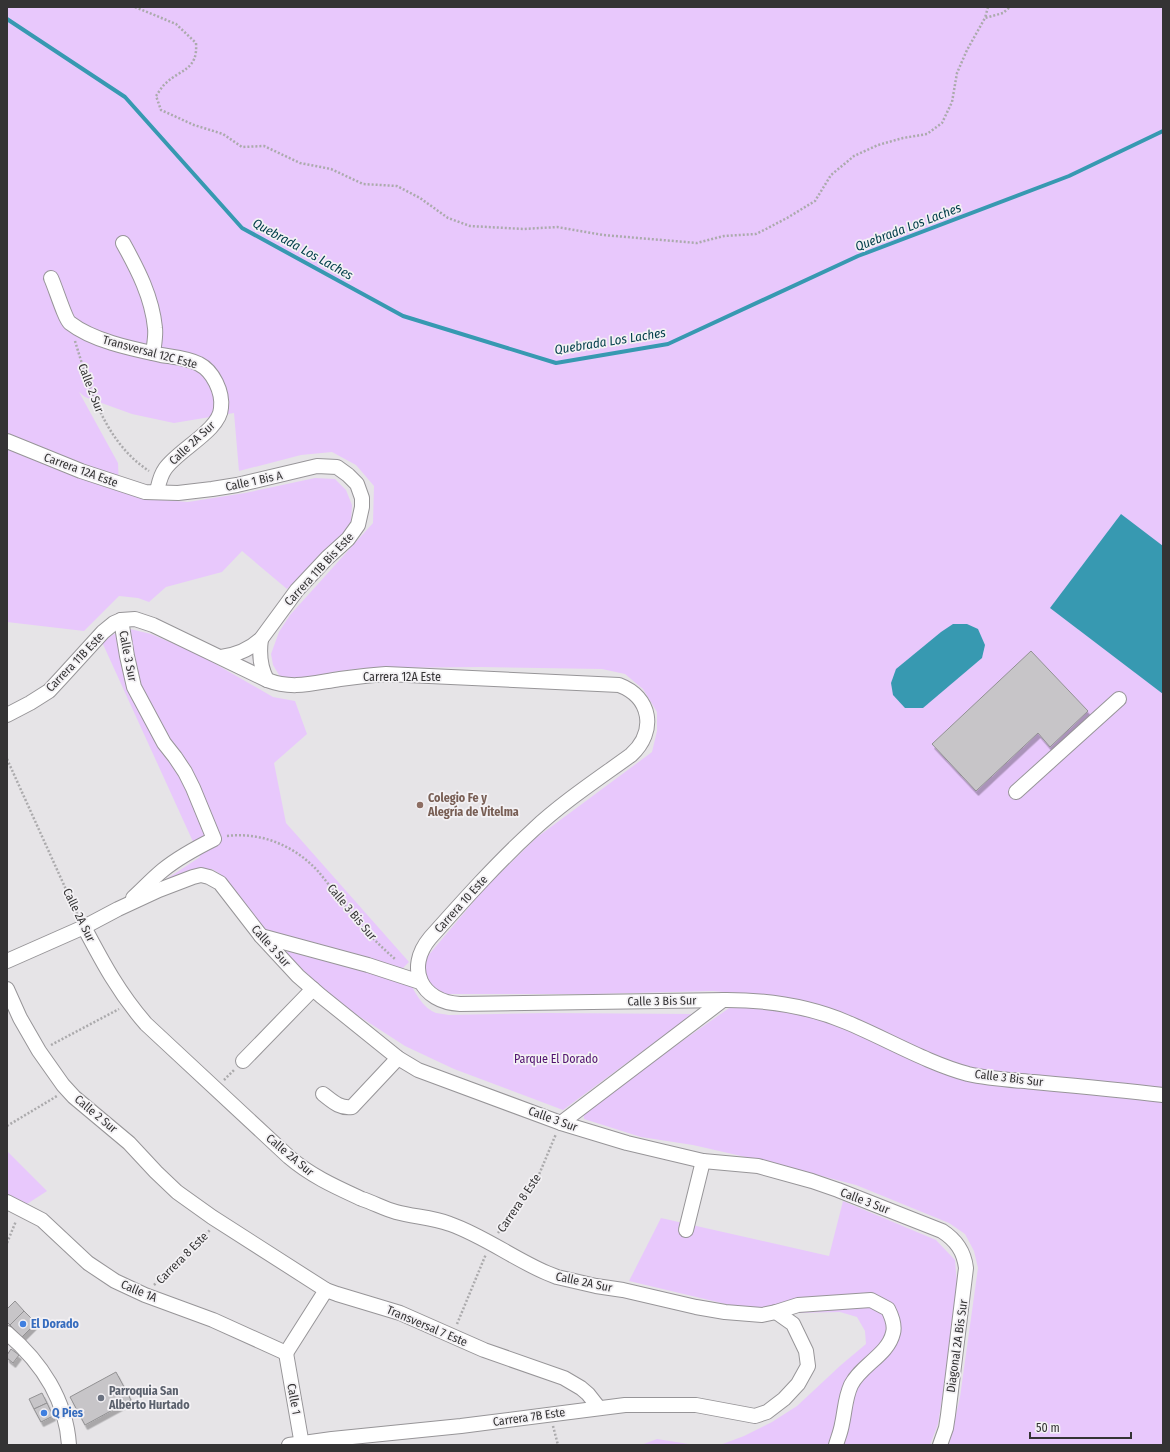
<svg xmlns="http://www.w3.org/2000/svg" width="1170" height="1452" viewBox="0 0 1170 1452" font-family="'Fira Sans Condensed',sans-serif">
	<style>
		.green { fill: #e8c8fc }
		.water { fill: #3799b1 }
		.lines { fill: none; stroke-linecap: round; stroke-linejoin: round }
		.stream { stroke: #3799b1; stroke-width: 4 }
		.building { fill: #c7c5c8; stroke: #929193; filter: url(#shadow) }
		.minor-casing { stroke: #979598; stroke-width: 16 }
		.path { stroke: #abaaac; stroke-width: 2.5; stroke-dasharray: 2 2; stroke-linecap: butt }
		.minor { stroke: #fff; stroke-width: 14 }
		.education-dot { fill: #8d6e63; stroke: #f3f1f4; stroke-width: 1.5 }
		.shop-dot { fill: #3f7fe0; stroke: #f3f1f4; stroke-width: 1.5 }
		.worship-dot { fill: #6b7280; stroke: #f3f1f4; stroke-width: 1.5 }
		.labels { text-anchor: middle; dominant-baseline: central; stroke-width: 3.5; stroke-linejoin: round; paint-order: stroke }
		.street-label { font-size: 12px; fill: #343334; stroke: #f3f1f4 }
		.education-label { font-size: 12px; font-weight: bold; fill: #785e54; stroke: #f3f1f4; text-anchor: start }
		.park-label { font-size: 12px; fill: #51126f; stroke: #f3f1f4 }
		.shop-label { font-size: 12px; font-weight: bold; fill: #366cbe; stroke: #f3f1f4; text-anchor: start }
		.worship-label { font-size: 12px; font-weight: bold; fill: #5b616d; stroke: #f3f1f4; text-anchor: start }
		.water-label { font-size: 13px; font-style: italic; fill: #003d4a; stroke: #f3f1f4 }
	</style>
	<defs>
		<filter id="shadow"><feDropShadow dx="2.5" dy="4.5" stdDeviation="0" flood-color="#0004"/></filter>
	</defs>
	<rect width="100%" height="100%" fill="#e6e4e7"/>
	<g class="green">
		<path d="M7,7H1163V1445H949L960,1397L978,1268L974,1251L965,1234L949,1223L856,1185L772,1163L693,1145L641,1137L584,1119L583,1111L749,994L712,991L593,994H446C427,987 422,977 427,957L485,888L536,838L652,752L657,731V712L643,689L625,674L602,669L481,667L365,668L333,672L301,680H287L279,675L273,665L271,654L279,632L290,615L373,523L374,486L356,465L332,452L301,455L239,471L234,413L174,423L132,414L85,397L79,392L118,463L119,487L150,499L188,502L245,493L315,478L335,479L346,490L352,505L351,522L333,547L287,589L242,551L222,572L166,587L149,602L138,598L119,596L84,631L7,622Z"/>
		<polygon points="130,629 151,634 198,654 273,697 295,701 307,734 274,763 286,823 409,962 401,970 266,931 220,874 212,869 198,870 165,880 200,857 102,642 114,634"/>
		<path d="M282,950L410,983C416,994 423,1008 436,1013C440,1014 445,1014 449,1015L547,1013L693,1014L563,1110L454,1069L405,1046L354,1013L323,989Z"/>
		<polygon points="7,1151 47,1191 27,1204 18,1199 7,1196"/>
		<polygon points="843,1201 936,1240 955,1260 958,1296 938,1424 930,1445 720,1445 744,1436 772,1422 797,1406 841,1365 866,1344 865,1331 857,1317 840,1312 796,1313 751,1310 629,1281 661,1218 829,1256"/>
		<polygon points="657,1439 695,1445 641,1445"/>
	</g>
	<g class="water">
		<polygon points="1121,514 1163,546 1163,694 1050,608"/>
		<polygon points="953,624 967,624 978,629 985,645 982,658 923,708 905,708 893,695 891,683 896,669 941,632"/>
	</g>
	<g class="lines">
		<polyline class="stream" points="7,19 125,97 242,228 403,316 556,363 668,344 858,256 1069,176 1163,131"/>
	</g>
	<g class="building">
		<polygon points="1031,651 1088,711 1050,747 1038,733 976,791 932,744"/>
		<polygon points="15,1301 24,1311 10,1325 7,1322 7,1309"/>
		<polygon points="24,1311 36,1323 22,1337 10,1325"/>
		<polygon points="11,1349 19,1355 13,1363 7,1358 7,1355"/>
		<polygon points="116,1372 131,1400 85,1425 70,1397"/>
		<polygon points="42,1393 47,1403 34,1409 29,1399"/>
		<polygon points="47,1403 53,1416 41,1422 34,1409"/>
	</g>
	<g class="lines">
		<defs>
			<g id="minor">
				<path d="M123,243C138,270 152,297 155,328C156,336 154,345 153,353"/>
				<path d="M51,278C55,286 65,319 70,323C93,341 133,349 161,355C173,357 188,358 199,364C213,371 223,392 221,408C220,430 178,450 165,469C160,476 159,483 157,491"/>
				<path d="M7,441L81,471L145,492L178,493L212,489L237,485L317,466L337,467L348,475L357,484L362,498V507L358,525L348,539L327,558L297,590L261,639C249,650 237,655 221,657"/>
				<path d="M121,620L127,656L134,687L164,743L175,757L185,772L193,788L214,839C196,848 179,857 163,870C152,879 143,889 133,898"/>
				<path d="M261,639C259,653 260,667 267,680"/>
				<path d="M7,715L30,703L49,691L62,677L103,632L114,623L121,620L135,619L153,625L267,680C293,690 313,683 340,679C355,677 370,675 386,674L619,685C651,697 657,731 631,755C598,779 563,802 533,830C496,864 463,901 430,938C405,968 421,1002 460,1004L727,1000C768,1000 808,1006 846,1022C885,1038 927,1063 968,1074C990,1079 1012,1080 1034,1082C1077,1086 1120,1090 1163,1095"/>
				<polyline points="1016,792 1119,699"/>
				<path d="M84,927C103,963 119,993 146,1024L289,1157C311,1176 336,1187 362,1199C374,1203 385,1209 396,1212C414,1217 432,1217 450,1224C484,1236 514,1259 547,1273L557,1277L596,1286L623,1290L696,1307L725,1312L762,1315L776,1312L798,1305L871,1300L888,1309C891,1315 895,1326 893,1333C888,1355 861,1365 851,1385C845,1398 845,1411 842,1424C841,1431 838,1438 836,1445"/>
				<polyline points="261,936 368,965 420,982"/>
				<path d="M7,961L84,927L118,909L159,890L193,877L201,875L209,877L220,883L261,936L298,976L321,996L398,1058L418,1070L561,1123L627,1143L703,1161L758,1166L812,1181L838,1190L942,1231C956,1240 964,1251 966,1268L948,1415L946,1428L940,1445"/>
				<polyline points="7,989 20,1018 39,1051 63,1085 74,1097 129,1143 156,1172 177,1192 212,1217 326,1290 337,1294 400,1313 484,1350 564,1378 581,1388 588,1394 599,1408"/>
				<polyline points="243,1061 313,989"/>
				<path d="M323,1094C332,1101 340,1109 352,1107L398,1058"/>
				<polyline points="561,1123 723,1000"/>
				<polyline points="7,1202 42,1220 88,1263 115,1281 145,1295 213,1320 286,1353"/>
				<polyline points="686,1230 703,1161"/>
				<path d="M7,1333C41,1362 66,1400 69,1445"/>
				<polyline points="286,1353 302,1445"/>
				<polyline points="286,1353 326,1290"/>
				<polyline points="289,1445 332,1439 461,1426 625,1405 696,1405 755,1416 767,1412 784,1399 798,1384 808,1366 806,1351 793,1324 776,1312"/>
			</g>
		</defs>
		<use href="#minor" class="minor-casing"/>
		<g class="path">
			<path d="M135,7L176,24L196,43C198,70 181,69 166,83C162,86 159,92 156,96L161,110L194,125L223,134L242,147L264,146L300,163L331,169L363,184L397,186L420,198L448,218L470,226L524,229L557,227L603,235L697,243L724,236L756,234L766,229L787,218L815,201L831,175L854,156L878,145L903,138L927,134L942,123L952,102L957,73L967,50L985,18"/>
			<polyline points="988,7 985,18 1003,13 1010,7"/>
			<path d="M75,341C90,390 105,442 149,471"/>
			<polyline points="7,759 78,916"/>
			<path d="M227,836C261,832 293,845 317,870C329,884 339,899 351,913C364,930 379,945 395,959"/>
			<polyline points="51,1045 119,1009"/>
			<polyline points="224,1080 234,1070"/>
			<polyline points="7,1126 57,1096"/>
			<polyline points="498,1233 538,1177 556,1134"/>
			<polyline points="7,1243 16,1221"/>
			<polyline points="154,1285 210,1230"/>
			<polyline points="457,1324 486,1254"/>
			<polyline points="553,1426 558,1445"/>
		</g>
		<use href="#minor" class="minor"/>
	</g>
	<circle class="education-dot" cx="420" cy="805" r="4"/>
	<g class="shop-dot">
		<circle cx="23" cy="1324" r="4"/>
		<circle cx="44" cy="1413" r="4"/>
	</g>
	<circle class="worship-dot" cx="101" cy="1398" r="4"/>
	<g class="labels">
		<g class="street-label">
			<text transform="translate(150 352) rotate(15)">Transversal 12C Este</text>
			<text transform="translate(91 388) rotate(69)">Calle 2 Sur</text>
			<text transform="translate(192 443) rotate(-43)">Calle 2A Sur</text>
			<text transform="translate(81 470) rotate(20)">Carrera 12A Este</text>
			<text transform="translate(254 481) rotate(-12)">Calle 1 Bis A</text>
			<text transform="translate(319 569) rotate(-47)">Carrera 11B Bis Este</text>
			<text transform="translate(128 656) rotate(79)">Calle 3 Sur</text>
			<text transform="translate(75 662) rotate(-46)">Carrera 11B Este</text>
			<text x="402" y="677">Carrera 12A Este</text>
			<text transform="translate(461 904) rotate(-48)">Carrera 10 Este</text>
			<text transform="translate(352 912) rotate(50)">Calle 3 Bis Sur</text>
			<text transform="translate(79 915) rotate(64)">Calle 2A Sur</text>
			<text transform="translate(271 946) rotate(48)">Calle 3 Sur</text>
			<text transform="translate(662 1001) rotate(-1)">Calle 3 Bis Sur</text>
			<text transform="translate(1009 1078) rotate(7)">Calle 3 Bis Sur</text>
			<text transform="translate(96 1114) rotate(40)">Calle 2 Sur</text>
			<text transform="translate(553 1119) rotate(20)">Calle 3 Sur</text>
			<text transform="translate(290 1155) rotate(40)">Calle 2A Sur</text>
			<text transform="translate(865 1201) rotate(21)">Calle 3 Sur</text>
			<text transform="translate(519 1203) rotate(-56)">Carrera 8 Este</text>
			<text transform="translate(182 1258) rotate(-45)">Carrera 8 Este</text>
			<text transform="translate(584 1282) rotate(12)">Calle 2A Sur</text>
			<text transform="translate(139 1291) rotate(23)">Calle 1A</text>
			<text transform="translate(427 1326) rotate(23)">Transversal 7 Este</text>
			<text transform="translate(957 1346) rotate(-82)">Diagonal 2A Bis Sur</text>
			<text transform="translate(294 1399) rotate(80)">Calle 1</text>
			<text transform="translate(529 1417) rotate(-8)">Carrera 7B Este</text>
		</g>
		<g class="education-label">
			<text x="428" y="798">Colegio Fe y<tspan x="428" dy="14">Alegría de Vitelma</tspan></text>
		</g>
		<g class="park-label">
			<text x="556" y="1059">Parque El Dorado</text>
		</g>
		<g class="shop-label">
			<text x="31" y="1324">El Dorado</text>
			<text x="52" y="1413">Q Pies</text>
		</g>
		<g class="worship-label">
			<text x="109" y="1391">Parroquia San<tspan x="109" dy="14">Alberto Hurtado</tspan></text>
		</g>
		<g class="water-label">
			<text transform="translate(908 227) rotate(-21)">Quebrada Los Laches</text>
			<text transform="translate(303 249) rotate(29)">Quebrada Los Laches</text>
			<text transform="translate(610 341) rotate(-9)">Quebrada Los Laches</text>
		</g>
	</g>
	<rect width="1170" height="1452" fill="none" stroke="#343334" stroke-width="16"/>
	<path d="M1030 1432v6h101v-6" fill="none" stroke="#343334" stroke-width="2"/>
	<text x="1036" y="1432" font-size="12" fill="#343334" stroke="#f3f1f4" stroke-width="3" paint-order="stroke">50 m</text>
</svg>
